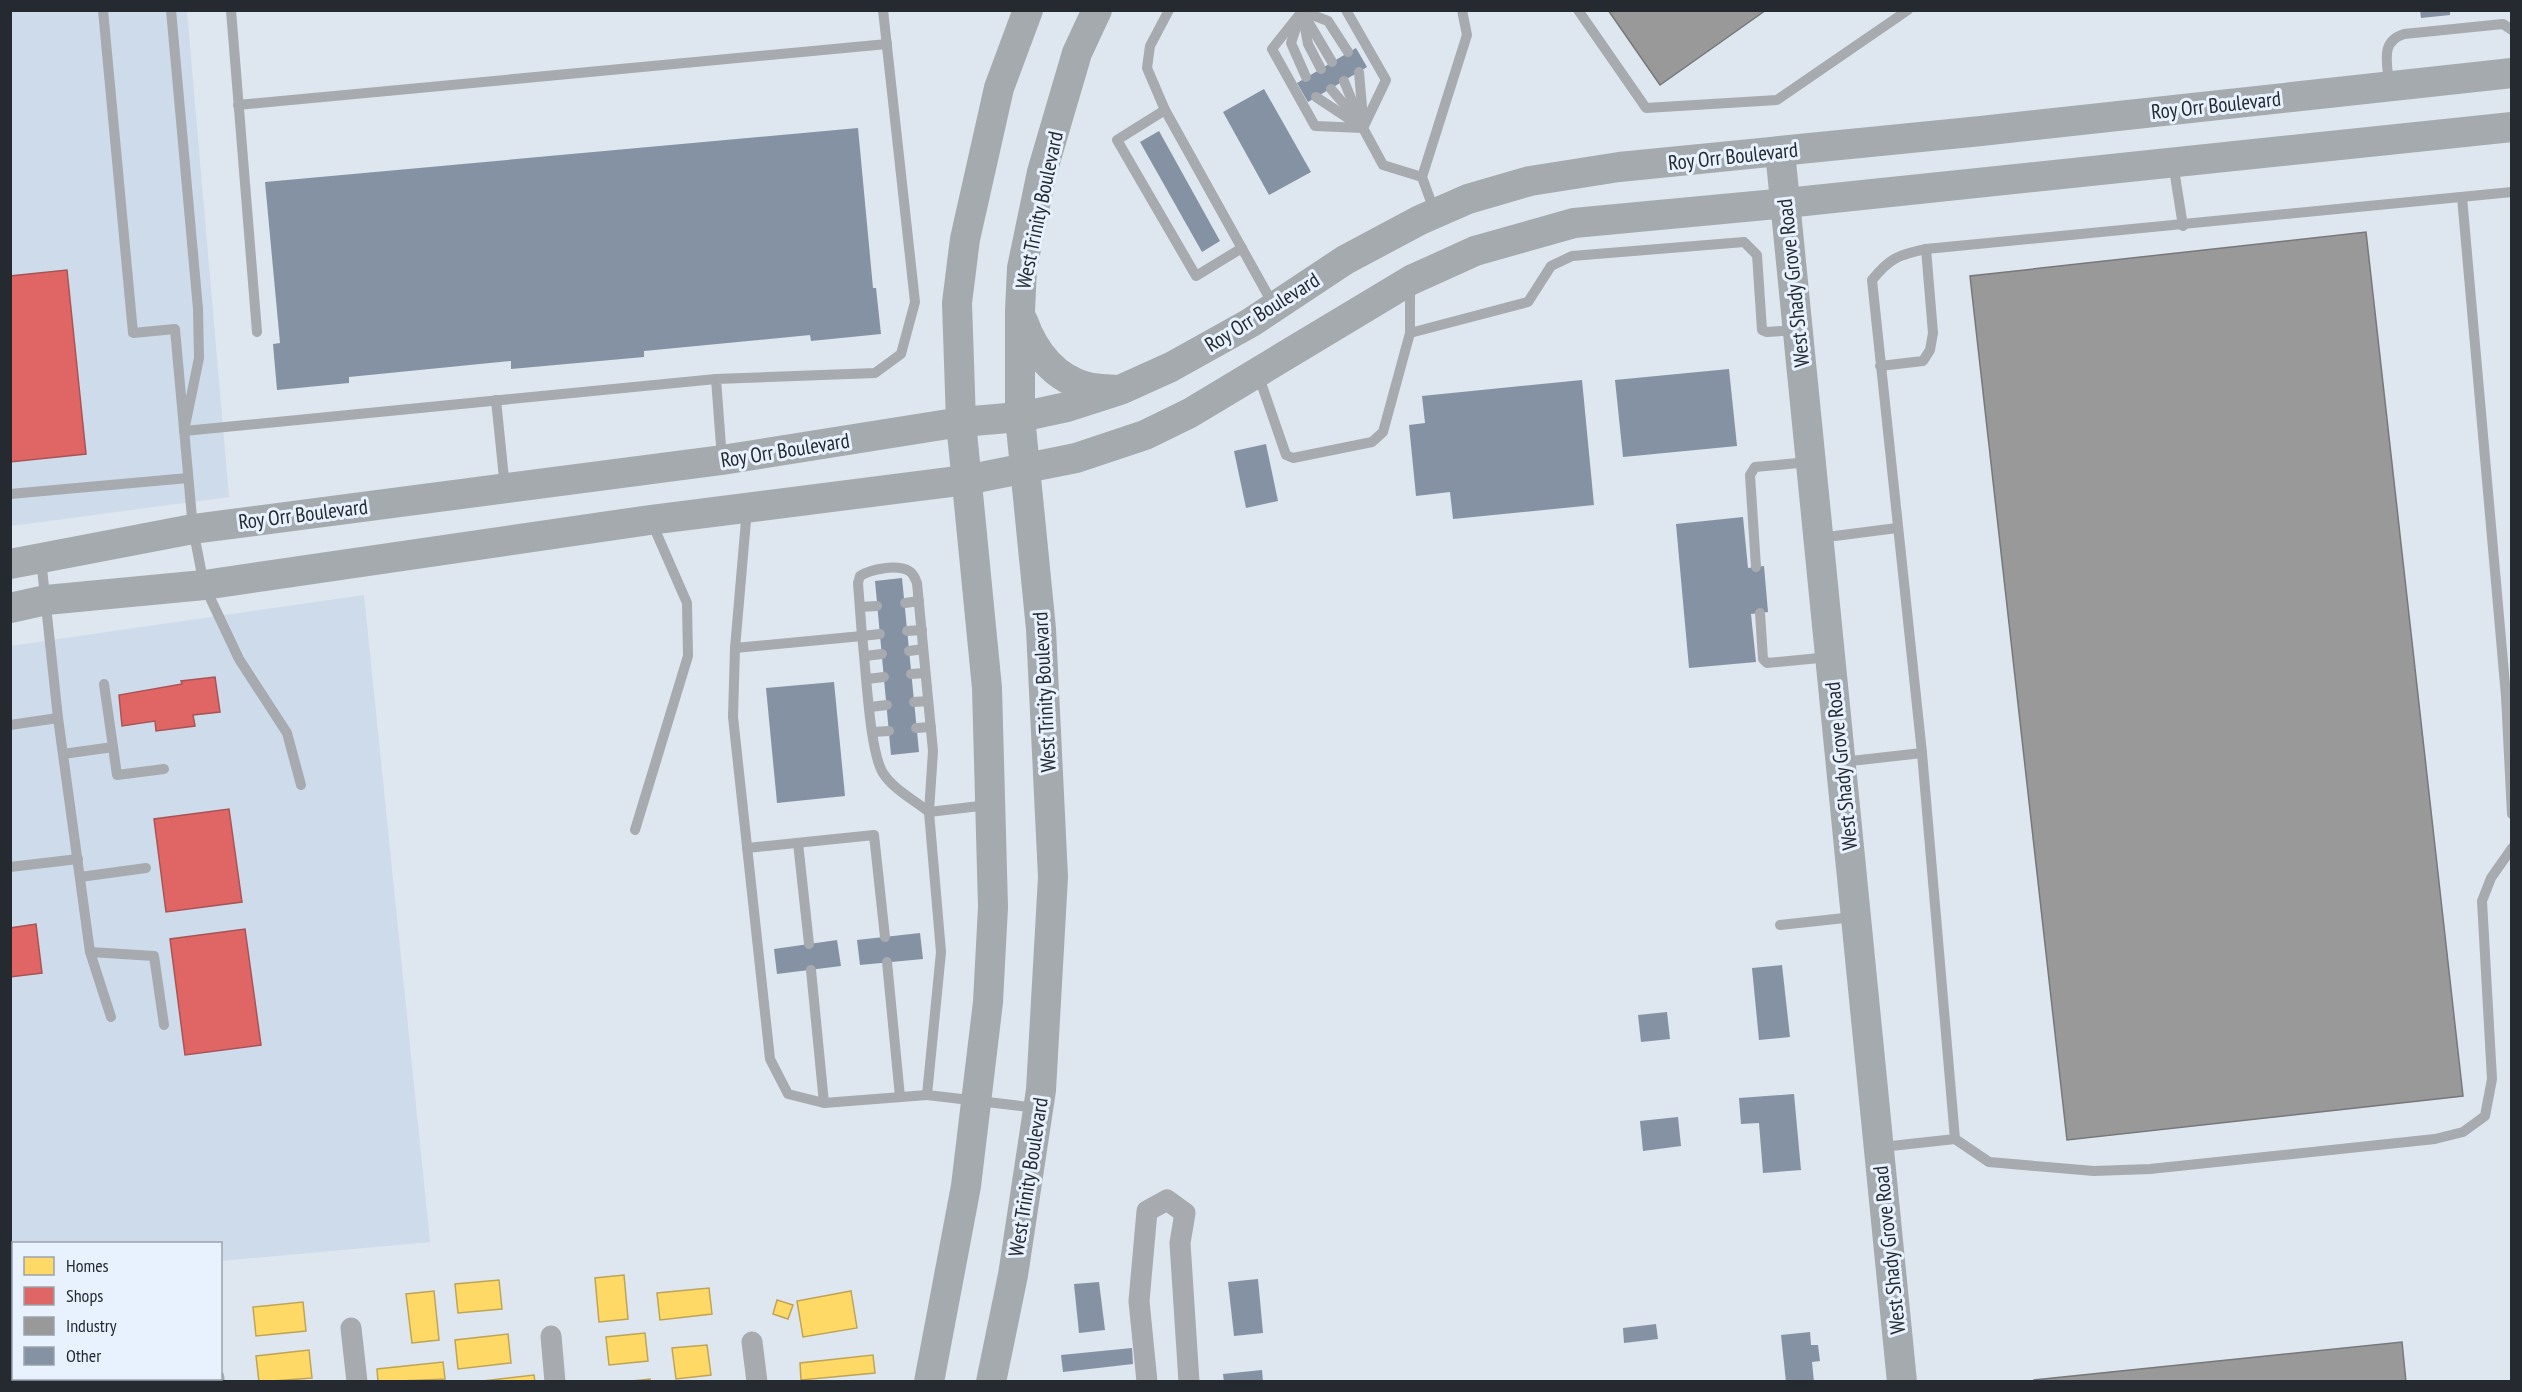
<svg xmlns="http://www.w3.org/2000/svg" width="2522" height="1392" viewBox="0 0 2522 1392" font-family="'PT Sans Narrow',sans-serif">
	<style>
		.built { fill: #cedbea }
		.homes { fill: #ffd966; stroke: #bea456; stroke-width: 1.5 }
		.shops { fill: #e06666; stroke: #a85456; stroke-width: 1.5 }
		.industry { fill: #999; stroke: #76787a; stroke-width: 1.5 }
		.building { fill: #8492a3 }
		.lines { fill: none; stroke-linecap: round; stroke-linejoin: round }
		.lane { stroke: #a7aaae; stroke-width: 10 }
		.street { stroke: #a7aaae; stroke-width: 21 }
		.secondary { stroke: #a5aaae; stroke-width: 30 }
		.labels { text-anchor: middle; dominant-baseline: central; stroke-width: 6; stroke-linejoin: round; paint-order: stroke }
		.street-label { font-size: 21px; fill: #252a30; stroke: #e8f2ff }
	</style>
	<rect width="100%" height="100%" fill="#dee6ef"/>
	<g class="built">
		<polygon points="10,11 187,11 229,497 11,526"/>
		<polygon points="364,595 430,1242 221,1261 220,1244 14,1244 13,1284 11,1284 10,646"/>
	</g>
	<g class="homes">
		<polygon points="624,1275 628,1319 599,1322 595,1278"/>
		<polygon points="499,1280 502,1309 458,1313 455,1284"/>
		<polygon points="709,1288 712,1314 660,1320 657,1293"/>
		<polygon points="434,1291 439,1340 412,1343 406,1294"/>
		<polygon points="851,1291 857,1328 803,1337 797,1301"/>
		<polygon points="777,1300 793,1305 788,1319 773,1314"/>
		<polygon points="303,1302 306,1331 256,1336 253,1307"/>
		<polygon points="10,1317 14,1331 14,1369 10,1369"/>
		<polygon points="645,1333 648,1361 609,1365 606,1337"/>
		<polygon points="508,1334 511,1363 458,1369 455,1340"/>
		<polygon points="707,1345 711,1375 676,1379 672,1348"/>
		<polygon points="309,1350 312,1378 259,1382 256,1356"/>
		<polygon points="873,1355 875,1373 801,1380 800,1363"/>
		<polygon points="443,1362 445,1379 378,1382 377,1369"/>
		<polygon points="534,1375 535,1382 474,1382"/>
		<polygon points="650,1379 650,1382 622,1382"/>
	</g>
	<g class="shops">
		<polygon points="67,270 86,454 10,462 10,276"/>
		<polygon points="215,677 220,712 193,715 195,726 156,731 155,721 122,726 119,695 182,684 181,681"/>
		<polygon points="229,809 242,902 166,912 154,819"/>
		<polygon points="36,924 42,973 10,977 10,928"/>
		<polygon points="245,929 261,1045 185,1055 170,939"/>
	</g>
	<g class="industry">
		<polygon points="1608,10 1766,10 1660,85"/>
		<polygon points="2366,232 2463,1096 2067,1140 1970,276"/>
		<polygon points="2402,1342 2406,1382 2034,1382 2034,1380"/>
	</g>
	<g class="building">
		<polygon points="2420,10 2450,10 2450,15 2421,18"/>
		<polygon points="1356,48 1367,67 1308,102 1297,83"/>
		<polygon points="1264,89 1311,172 1269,195 1223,112"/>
		<polygon points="858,128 873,288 876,288 881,334 811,341 810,335 644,351 644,357 511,369 511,361 349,377 349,383 277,390 273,344 280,343 265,182"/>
		<polygon points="1159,131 1220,241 1202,252 1140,142"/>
		<polygon points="1729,369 1737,446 1623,457 1615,380"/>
		<polygon points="1582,380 1594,505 1453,519 1450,492 1416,496 1409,425 1425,423 1422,396"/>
		<polygon points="1266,444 1278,501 1246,508 1234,451"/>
		<polygon points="1743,517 1748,568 1764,566 1768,612 1751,614 1756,662 1689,668 1676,524"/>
		<polygon points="902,578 919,752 891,755 875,581"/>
		<polygon points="834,682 845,796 777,803 766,688"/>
		<polygon points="920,933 923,959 860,965 857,940"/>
		<polygon points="837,940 841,966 777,974 774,949"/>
		<polygon points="1782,965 1790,1037 1759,1040 1752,968"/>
		<polygon points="1667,1012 1670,1039 1641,1042 1638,1015"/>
		<polygon points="1794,1094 1801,1170 1763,1173 1759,1123 1741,1124 1739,1098"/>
		<polygon points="1678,1117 1681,1146 1643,1151 1640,1121"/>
		<polygon points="1258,1279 1263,1333 1234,1336 1228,1282"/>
		<polygon points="1099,1282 1105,1330 1079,1333 1074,1284"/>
		<polygon points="1656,1324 1658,1339 1624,1343 1623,1328"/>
		<polygon points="1810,1332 1811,1345 1818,1345 1820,1361 1812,1362 1814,1382 1786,1382 1781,1335"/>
		<polygon points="1132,1348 1133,1364 1063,1372 1061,1355"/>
		<polygon points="1262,1370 1263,1382 1224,1382 1223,1374"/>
	</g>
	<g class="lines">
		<g class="lane">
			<polyline points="103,10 133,333 175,329 193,529 204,585 239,659 287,733 301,785"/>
			<polyline points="171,10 198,309 199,358 184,431 716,379"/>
			<polyline points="231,10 257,332"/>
			<polyline points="1169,10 1150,46 1147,68 1165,110 1274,306"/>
			<polyline points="1303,10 1272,49 1315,126 1363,128"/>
			<polyline points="1346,10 1386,80 1363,128"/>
			<polyline points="1578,10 1646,108 1777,100 1908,10"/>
			<polyline points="1302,11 1328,21 1348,52"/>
			<polyline points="1302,11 1308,44 1321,69"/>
			<polyline points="1306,18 1332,62"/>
			<polyline points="1299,19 1291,43 1306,77"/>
			<polyline points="1359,72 1363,119"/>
			<polyline points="1344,81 1363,128 1383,165 1422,177"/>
			<path d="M2389,86C2388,64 2379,42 2404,34L2503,24L2512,30"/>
			<polyline points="1331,89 1356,118"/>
			<polyline points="1316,97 1363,128"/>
			<polyline points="238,105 887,44"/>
			<polyline points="1165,110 1117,140 1196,276 1242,248"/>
			<polyline points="2173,163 2183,226"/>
			<polyline points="2462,197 2506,696 2512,814"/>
			<polyline points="1434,210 1422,177 1467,35 1462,10"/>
			<polyline points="1410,333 1528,302 1551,266 1572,256 1744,242 1757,255 1762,330 1767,332 1797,330"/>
			<polyline points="1880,366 1923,361 1930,350 1933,333 1926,249"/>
			<polyline points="1258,374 1286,455 1293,458 1372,442 1383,432 1410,333 1410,286"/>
			<polyline points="496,400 505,488"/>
			<polyline points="722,459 716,379 875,373 901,354 915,302 883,10"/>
			<polyline points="10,494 188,478"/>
			<path d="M747,509L735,648L862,636C866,665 869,751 883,773C893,789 914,800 929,812"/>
			<polyline points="1819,538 1897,528"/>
			<polyline points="41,559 58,718 90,952 111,1017"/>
			<polyline points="1756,567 1750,475 1755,467 1809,462"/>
			<polyline points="905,603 919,601"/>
			<polyline points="860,607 877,606"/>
			<polyline points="1760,613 1763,659 1767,663 1830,657"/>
			<polyline points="907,631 922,630"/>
			<path d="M880,634L862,636L858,583L860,576C871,569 897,564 909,571C913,573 915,578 917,583L933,751L929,812"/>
			<polyline points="735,648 733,717 770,1059 788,1094 824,1103 927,1095"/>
			<polyline points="909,651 923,649"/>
			<polyline points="865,656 882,654"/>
			<polyline points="911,674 925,673"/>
			<polyline points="867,679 884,677"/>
			<polyline points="914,702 928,701"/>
			<polyline points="870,707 887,705"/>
			<polyline points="10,725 58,718"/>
			<polyline points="916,728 931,727"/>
			<polyline points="873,732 889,731"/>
			<polyline points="113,747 117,775 164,769"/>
			<polyline points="63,754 113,747 104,684"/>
			<polyline points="1842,762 1922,753"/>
			<polyline points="988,805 929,812 941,952 927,1095 1038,1108"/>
			<polyline points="635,830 688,656 687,603 652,523"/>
			<polyline points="798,843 809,944"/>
			<polyline points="747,848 874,835 885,937"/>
			<polyline points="10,867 78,859"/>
			<polyline points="80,877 146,868"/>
			<polyline points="1780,925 1854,917"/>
			<polyline points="90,952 154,956 164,1025"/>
			<polyline points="887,962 900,1097"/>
			<polyline points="811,970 824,1103"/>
			<path d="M1955,1139L1922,753L1872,280C1890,258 1898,255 1926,249L2512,192"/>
			<polyline points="1882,1147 1955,1139 1989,1162 2094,1171 2150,1169 2435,1139 2463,1132 2485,1116 2492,1079 2482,901 2491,878 2512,848"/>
		</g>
		<g class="street">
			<polyline points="351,1328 357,1382"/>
			<polyline points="551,1336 555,1382"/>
			<polyline points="752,1342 757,1382"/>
			<polyline points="214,1378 214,1382"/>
			<polyline points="69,1382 97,1378"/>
			<polyline points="1147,1382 1139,1301 1147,1211 1167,1200 1185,1213 1180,1243 1189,1382"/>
		</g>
		<g class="secondary">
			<polyline points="1780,151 1902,1382"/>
			<path d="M1023,321C1034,352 1055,379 1088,387C1097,389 1108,389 1117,390"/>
			<polyline points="10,564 193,529 722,460 961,422 1020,417 1067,407 1120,390 1171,367 1250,323 1345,260 1420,220 1468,199 1530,181 1619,167 1981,131 2512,73"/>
			<polyline points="10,608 46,600 204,585 650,520 966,480 1076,458 1145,435 1190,413 1411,280 1475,251 1574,223 1786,203 2512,127"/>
			<polyline points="929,1382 966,1186 988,1002 993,907 987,688 961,422 957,303 965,239 999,88 1028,10"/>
			<polyline points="991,1382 1013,1275 1041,1090 1053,877 1041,629 1020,417 1020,311 1022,268 1042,172 1077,53 1097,10"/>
		</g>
	</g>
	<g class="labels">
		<g class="street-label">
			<text transform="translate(2216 105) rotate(-6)">Roy Orr Boulevard</text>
			<text transform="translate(1733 156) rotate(-6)">Roy Orr Boulevard</text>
			<text transform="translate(1039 210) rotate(-78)">West Trinity Boulevard</text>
			<text transform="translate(1793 283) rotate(-96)">West Shady Grove Road</text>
			<text transform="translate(1262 312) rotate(-32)">Roy Orr Boulevard</text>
			<text transform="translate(785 450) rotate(-9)">Roy Orr Boulevard</text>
			<text transform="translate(303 514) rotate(-7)">Roy Orr Boulevard</text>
			<text transform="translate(1044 692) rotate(-93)">West Trinity Boulevard</text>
			<text transform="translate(1841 766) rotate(-96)">West Shady Grove Road</text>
			<text transform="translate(1028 1177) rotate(-81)">West Trinity Boulevard</text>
			<text transform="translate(1889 1250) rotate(-96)">West Shady Grove Road</text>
		</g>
	</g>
	<rect width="2522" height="1392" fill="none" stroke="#252a30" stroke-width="24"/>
	<rect x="12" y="1242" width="210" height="138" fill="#e8f2ff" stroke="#9aa2ac" stroke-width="1.5"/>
	<rect x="24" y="1257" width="30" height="18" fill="#ffd966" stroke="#9aa2ac" stroke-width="1.5"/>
	<text x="66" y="1272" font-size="18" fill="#252a30">Homes</text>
	<rect x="24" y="1287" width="30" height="18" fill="#e06666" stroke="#9aa2ac" stroke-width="1.5"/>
	<text x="66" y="1302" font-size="18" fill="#252a30">Shops</text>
	<rect x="24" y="1317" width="30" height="18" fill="#999999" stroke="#9aa2ac" stroke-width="1.5"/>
	<text x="66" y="1332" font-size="18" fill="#252a30">Industry</text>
	<rect x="24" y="1347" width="30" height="18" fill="#8492a3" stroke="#9aa2ac" stroke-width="1.5"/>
	<text x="66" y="1362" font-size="18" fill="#252a30">Other</text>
</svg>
